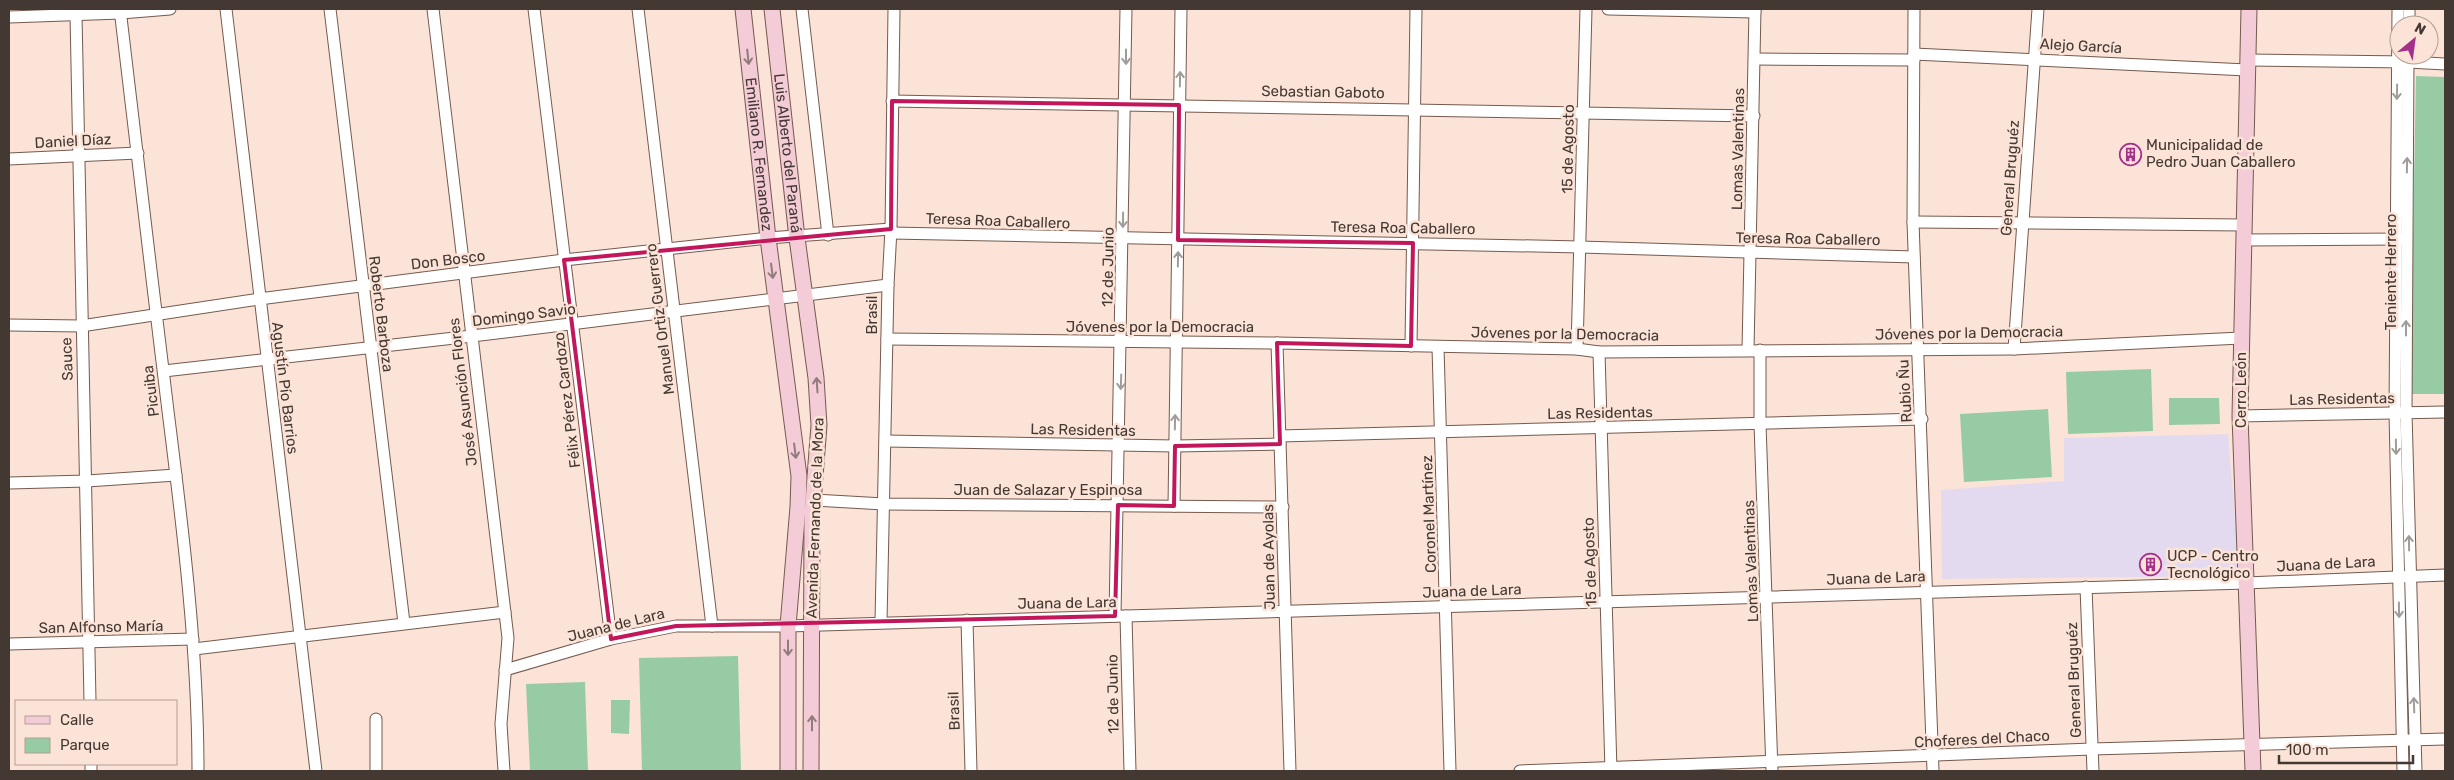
<svg xmlns="http://www.w3.org/2000/svg" width="2454" height="780" viewBox="0 0 2454 780" font-family="Rubik,sans-serif">
	<style>
		.education { fill: #e4daef }
		.green { fill: #97cba4 }
		.lines { fill: none; stroke-linecap: round; stroke-linejoin: round }
		.street-casing { stroke: #745a4e; stroke-width: 13 }
		.secondary-casing { stroke: #745a4e; stroke-width: 17 }
		.street { stroke: #fff; stroke-width: 11 }
		.secondary { stroke: #f3ccd7; stroke-width: 15 }
		.oneway { stroke: #927b7c }
		.oneway2 { stroke: #a19c98 }
		.marked { fill: none; stroke: #c2185b; stroke-width: 4; stroke-linejoin: round }
		.labels { text-anchor: middle; dominant-baseline: central; stroke-width: 5; stroke-linejoin: round; paint-order: stroke }
		.street-label { font-size: 15px; fill: #433832; stroke: #fce3d7 }
		.poi-label { font-size: 15px; fill: #433832; stroke: #fce3d7; text-anchor: start }
	</style>
	<rect width="100%" height="100%" fill="#fce3d7"/>
	<polygon class="education" points="2228,434 2240,576 1942,579 1941,490 2064,481 2064,438"/>
	<g class="green">
		<polygon points="2416,76 2445,77 2445,394 2410,394"/>
		<polygon points="2151,369 2153,431 2068,434 2066,372"/>
		<polygon points="2219,398 2220,424 2169,425 2169,398"/>
		<polygon points="2048,409 2052,477 1964,482 1960,414"/>
		<polygon points="738,656 741,771 642,771 639,658"/>
		<polygon points="585,682 588,771 530,771 526,684"/>
		<polygon points="611,700 630,700 629,734 611,733"/>
	</g>
	<g class="lines">
		<defs>
			<g id="street">
				<path d="M120,9C135,143 152,277 168,411C183,530 198,651 198,771"/>
				<polyline points="226,9 316,771"/>
				<polyline points="330,9 404,623"/>
				<polyline points="433,9 508,638 501,724 504,771"/>
				<polyline points="534,9 611,639"/>
				<polyline points="638,9 712,626"/>
				<polyline points="802,9 828,235"/>
				<polyline points="1608,9 1755,12"/>
				<polyline points="1914,9 1913,222 1933,771"/>
				<polyline points="2398,9 2395,413 2403,771"/>
				<polyline points="76,15 90,701"/>
				<polyline points="9,17 121,13 170,9"/>
				<polyline points="2409,25 2409,9"/>
				<polyline points="1914,54 2247,70"/>
				<polyline points="2408,55 2406,413 2416,771"/>
				<polyline points="1755,59 1914,60"/>
				<polyline points="2248,60 2408,62 2445,64"/>
				<polyline points="892,101 1754,116"/>
				<polyline points="9,159 138,153"/>
				<polyline points="1913,222 2243,225"/>
				<polyline points="891,233 1580,247 1914,257"/>
				<polyline points="2243,240 2401,239"/>
				<polyline points="9,325 81,326 259,299 564,260 768,238 891,229"/>
				<polyline points="887,339 1277,343 1577,349 1599,352 2014,349 2241,338"/>
				<polyline points="1277,343 1290,771"/>
				<polyline points="1411,346 1416,9"/>
				<polyline points="1438,347 1450,771"/>
				<polyline points="1577,349 1586,9"/>
				<polyline points="2014,349 2038,9"/>
				<polyline points="1748,350 1755,9"/>
				<polyline points="1760,350 1760,424 1772,771"/>
				<polyline points="1599,352 1611,771"/>
				<polyline points="164,371 472,336 888,285"/>
				<polyline points="2240,416 2445,412"/>
				<polyline points="1280,436 1922,419"/>
				<polyline points="886,441 1175,446 1280,444"/>
				<polyline points="9,483 87,481 176,475"/>
				<polyline points="814,500 884,504 1283,507"/>
				<polyline points="1174,506 1181,9"/>
				<polyline points="2086,587 2093,771"/>
				<polyline points="1115,616 1126,9"/>
				<polyline points="1126,616 1130,771"/>
				<polyline points="967,620 971,771"/>
				<polyline points="881,622 888,285 891,229 894,9"/>
				<polyline points="9,644 193,639"/>
				<polyline points="194,649 505,612"/>
				<polyline points="505,670 611,639 676,626 788,626 1126,616 2246,583 2445,575"/>
				<polyline points="91,764 91,771"/>
				<polyline points="376,771 376,719"/>
				<polyline points="1520,771 2092,749 2445,739"/>
			</g>
			<g id="secondary">
				<path id="s1" d="M743,9L768,238L799,476L798,507L788,626V771"/>
				<path id="s2" d="M772,9L797,238L816,378L819,425L812,516L811,771"/>
				<polyline points="2249,9 2240,416 2253,771"/>
			</g>
		</defs>
		<use href="#street" class="street-casing"/>
		<use href="#secondary" class="secondary-casing"/>
		<use href="#street" class="street"/>
		<use href="#secondary" class="secondary"/>
	</g>
	<defs><path id="oneway-shaft" d="M-6 0H5M1.5-3L5.5 0L1.5 3" fill="none" stroke-width="1.6" stroke-linecap="round" stroke-linejoin="round" transform="scale(1.25)"/></defs>
	<g class="oneway">
		<use href="#oneway-shaft" transform="translate(748 57) rotate(84)"/>
		<use href="#oneway-shaft" transform="translate(772 271) rotate(83)"/>
		<use href="#oneway-shaft" transform="translate(817 385) rotate(-94)"/>
		<use href="#oneway-shaft" transform="translate(795 451) rotate(83)"/>
		<use href="#oneway-shaft" transform="translate(788 648) rotate(90)"/>
		<use href="#oneway-shaft" transform="translate(812 723) rotate(-90)"/>
	</g>
	<g class="oneway2">
		<use href="#oneway-shaft" transform="translate(1126 57) rotate(90)"/>
		<use href="#oneway-shaft" transform="translate(1180 79) rotate(-89)"/>
		<use href="#oneway-shaft" transform="translate(2397 92) rotate(91)"/>
		<use href="#oneway-shaft" transform="translate(2407 165) rotate(-89)"/>
		<use href="#oneway-shaft" transform="translate(1123 220) rotate(91)"/>
		<use href="#oneway-shaft" transform="translate(1178 259) rotate(-89)"/>
		<use href="#oneway-shaft" transform="translate(2406 328) rotate(-90)"/>
		<use href="#oneway-shaft" transform="translate(1121 382) rotate(92)"/>
		<use href="#oneway-shaft" transform="translate(1175 422) rotate(-89)"/>
		<use href="#oneway-shaft" transform="translate(2396 447) rotate(89)"/>
		<use href="#oneway-shaft" transform="translate(2409 543) rotate(-91)"/>
		<use href="#oneway-shaft" transform="translate(2399 610) rotate(89)"/>
		<use href="#oneway-shaft" transform="translate(2414 705) rotate(-92)"/>
	</g>
	<path class="marked" d="M892,101L1179,105L1178,240L1413,243L1411,346L1277,343L1280,444L1175,446L1174,506L1118,505L1115,616L676,626L611,639L564,260L891,229Z"/>
	<defs>
		<symbol id="building-ring" viewBox="-11 -11 22 22"><circle r="9.5" fill="#fce3d7" stroke="#a53089" stroke-width="1.5"/><path d="M-4-6H4V6H1V3H-1V6H-4ZM-2.5-4.3h1.7v1.8h-1.7ZM.8-4.3h1.7v1.8H.8ZM-2.5-1h1.7V.8h-1.7ZM.8-1h1.7V.8H.8Z" fill="#a53089"/></symbol>
	</defs>
	<g fill-rule="evenodd">
		<use href="#building-ring" x="2118" y="142" width="25" height="25"/>
		<use href="#building-ring" x="2138" y="552" width="25" height="25"/>
	</g>
	<g class="labels">
		<g class="street-label">
			<text transform="translate(2081 46) rotate(3)">Alejo García</text>
			<text transform="translate(1323 92) rotate(1)">Sebastian Gaboto</text>
			<text transform="translate(73 141) rotate(-3)">Daniel Díaz</text>
			<text transform="translate(1568 149) rotate(-89)">15 de Agosto</text>
			<text transform="translate(1738 149) rotate(-89)">Lomas Valentinas</text>
			<text stroke="none"><textPath href="#s2" startOffset="145">Luis Alberto del Paraná</textPath></text>
			<text stroke="none"><textPath href="#s1" startOffset="146">Emiliano R. Fernandez</textPath></text>
			<text transform="translate(2010 178) rotate(-86)">General Bruguéz</text>
			<text transform="translate(998 221) rotate(2)">Teresa Roa Caballero</text>
			<text transform="translate(1403 228) rotate(1)">Teresa Roa Caballero</text>
			<text transform="translate(1808 239) rotate(1)">Teresa Roa Caballero</text>
			<text transform="translate(448 260) rotate(-7)">Don Bosco</text>
			<text transform="translate(1108 267) rotate(-89)">12 de Junio</text>
			<text transform="translate(2391 272) rotate(-90)">Teniente Herrero</text>
			<text transform="translate(381 314) rotate(83)">Roberto Barboza</text>
			<text transform="translate(524 315) rotate(-7)">Domingo Savio</text>
			<text transform="translate(872 315) rotate(-90)">Brasil</text>
			<text transform="translate(660 319) rotate(-97)">Manuel Ortiz Guerrero</text>
			<text x="1160" y="327">Jóvenes por la Democracia</text>
			<text transform="translate(1969 333) rotate(-1)">Jóvenes por la Democracia</text>
			<text transform="translate(1565 334) rotate(1)">Jóvenes por la Democracia</text>
			<text transform="translate(67 359) rotate(-92)">Sauce</text>
			<text transform="translate(285 388) rotate(83)">Agustín Pío Barrios</text>
			<text transform="translate(2241 390) rotate(-90)">Cerro León</text>
			<text transform="translate(151 391) rotate(-97)">Picuiba</text>
			<text transform="translate(1905 391) rotate(-93)">Rubio Ñu</text>
			<text transform="translate(463 392) rotate(-97)">José Asunción Flores</text>
			<text transform="translate(2342 399) rotate(-1)">Las Residentas</text>
			<text transform="translate(567 400) rotate(-97)">Félix Pérez Cardozo</text>
			<text transform="translate(1600 413) rotate(-1)">Las Residentas</text>
			<text transform="translate(1083 430) rotate(1)">Las Residentas</text>
			<text x="1048" y="490">Juan de Salazar y Espinosa</text>
			<text transform="translate(1429 514) rotate(-92)">Coronel Martínez</text>
			<text transform="translate(815 518) rotate(-88)">Avenida Fernando de la Mora</text>
			<text transform="translate(1269 557) rotate(-91)">Juan de Ayolas</text>
			<text transform="translate(1751 561) rotate(-92)">Lomas Valentinas</text>
			<text transform="translate(1590 562) rotate(-92)">15 de Agosto</text>
			<text transform="translate(2326 564) rotate(-3)">Juana de Lara</text>
			<text transform="translate(1876 578) rotate(-2)">Juana de Lara</text>
			<text transform="translate(1472 591) rotate(-2)">Juana de Lara</text>
			<text transform="translate(1067 603) rotate(-1)">Juana de Lara</text>
			<text transform="translate(616 625) rotate(-14)">Juana de Lara</text>
			<text transform="translate(101 627) rotate(-1)">San Alfonso María</text>
			<text transform="translate(2074 680) rotate(-92)">General Bruguéz</text>
			<text transform="translate(1113 694) rotate(-91)">12 de Junio</text>
			<text transform="translate(954 711) rotate(-92)">Brasil</text>
			<text transform="translate(1982 739) rotate(-3)">Choferes del Chaco</text>
		</g>
		<g class="poi-label">
			<text x="2146" y="145">Municipalidad de<tspan x="2146" dy="17">Pedro Juan Caballero</tspan></text>
			<text x="2167" y="556">UCP - Centro<tspan x="2167" dy="17">Tecnológico</tspan></text>
		</g>
	</g>
	<rect width="2454" height="780" fill="none" stroke="#433832" stroke-width="20"/>
	<rect x="15" y="700" width="162" height="65" fill="#fce3d7" stroke="#b29f95"/>
	<rect x="25" y="716" width="25" height="8" fill="#f3ccd7" stroke="#b29f95"/>
	<text x="60" y="725" font-size="15" fill="#433832">Calle</text>
	<rect x="25" y="738" width="25" height="15" fill="#97cba4" stroke="#b29f95"/>
	<text x="60" y="750" font-size="15" fill="#433832">Parque</text>
	<g transform="translate(2414 40) rotate(29)"><circle r="24" fill="#fce3d7" stroke="#b29f95"/>
	<path d="M0-4L9 19L0 12L-9 19Z" fill="#a53089"/>
	<text y="-8" font-size="14" font-weight="bold" text-anchor="middle" fill="#433832">N</text>
	</g>
	<path d="M2279 755v8h134v-8" fill="none" stroke="#433832" stroke-width="2.5"/>
	<text x="2286" y="755" font-size="15" fill="#433832" stroke="#fce3d7" stroke-width="4" paint-order="stroke">100 m</text>
</svg>
